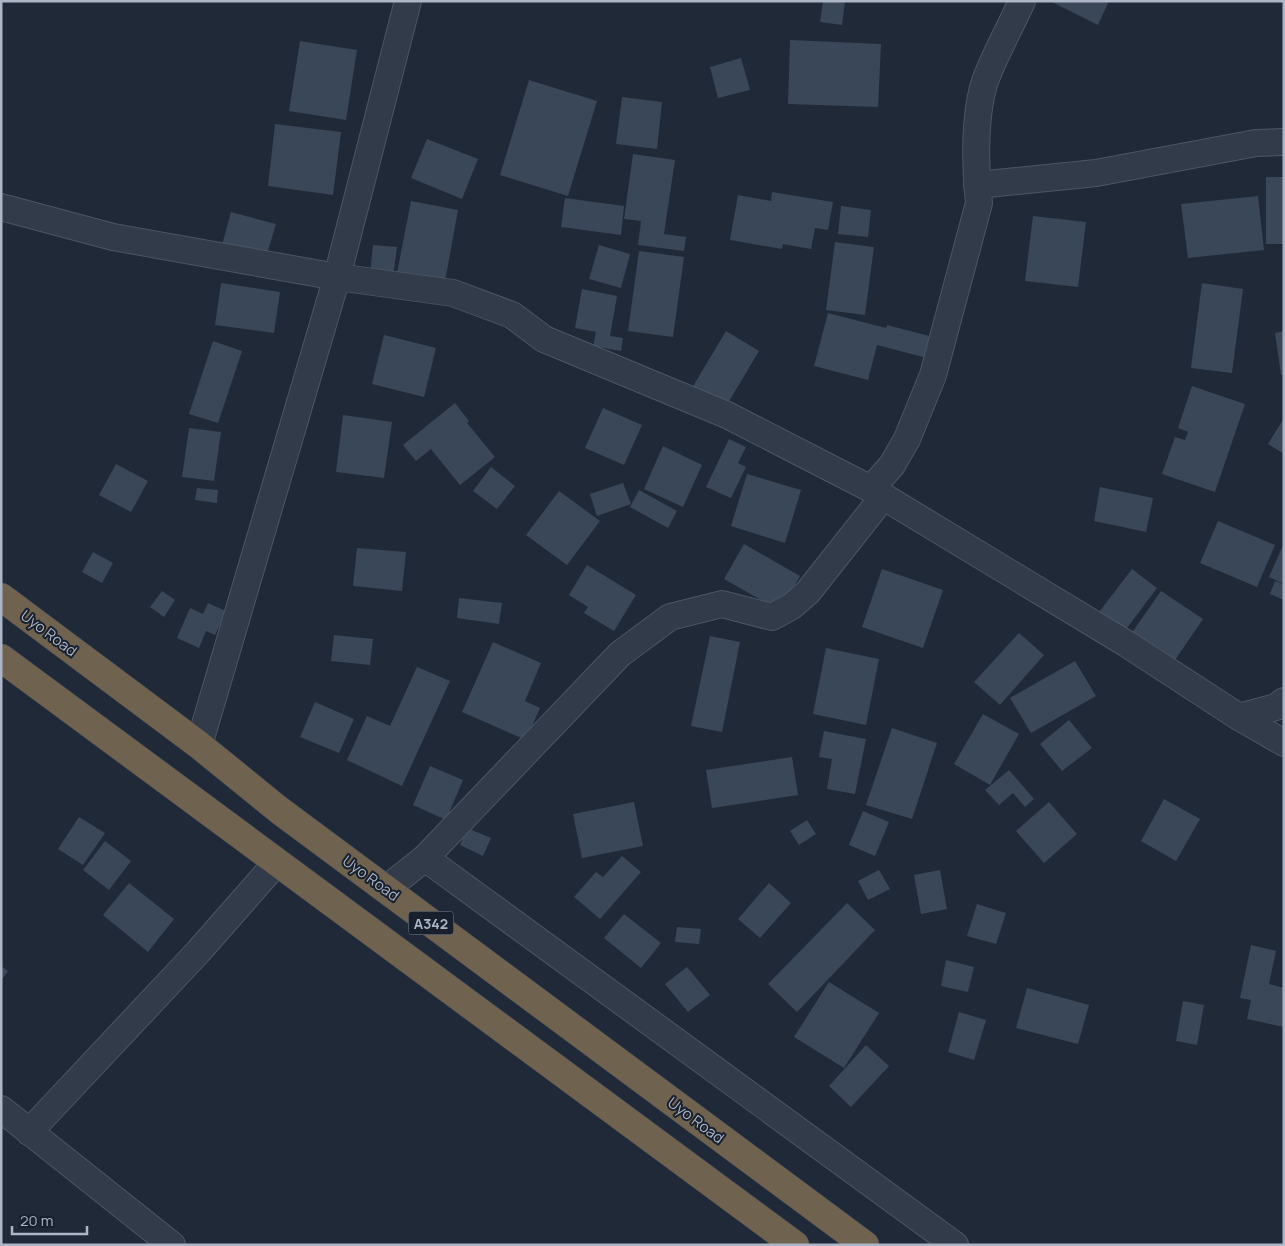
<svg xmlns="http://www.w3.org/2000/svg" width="1285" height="1246" viewBox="0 0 1285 1246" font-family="Manrope,sans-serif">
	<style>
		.building { fill: #3a4759 }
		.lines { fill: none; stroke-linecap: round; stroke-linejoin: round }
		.minor-casing { stroke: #4d5664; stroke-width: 28 }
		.highway-casing { stroke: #3d4653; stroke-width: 29 }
		.minor { stroke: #323b49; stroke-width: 26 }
		.highway { stroke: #6f634f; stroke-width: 28 }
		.labels { text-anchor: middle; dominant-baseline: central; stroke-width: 4; stroke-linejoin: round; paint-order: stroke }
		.shield { fill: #18202d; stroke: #808998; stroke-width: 1 }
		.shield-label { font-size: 14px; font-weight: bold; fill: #acb6c6 }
		.street-label { font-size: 15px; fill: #acb6c6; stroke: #18202d }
	</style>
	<rect width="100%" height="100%" fill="#1f2938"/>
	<g class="building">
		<polygon points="823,1 845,1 842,25 820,22"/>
		<polygon points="1050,1 1109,1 1098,25"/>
		<polygon points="790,40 881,44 878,107 788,104"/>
		<polygon points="300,41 357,50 346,120 289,111"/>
		<polygon points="741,58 750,90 718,98 710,67"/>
		<polygon points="529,80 597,101 568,196 500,175"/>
		<polygon points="622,97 662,102 657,149 616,144"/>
		<polygon points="275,124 341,132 333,195 268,186"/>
		<polygon points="427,139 478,159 462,199 411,178"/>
		<polygon points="633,154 675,160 664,234 686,237 684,251 638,245 641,221 624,219"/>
		<rect x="1266" y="177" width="18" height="67"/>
		<polygon points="772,192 833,202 828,230 815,228 811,249 783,244 782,249 730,240 738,195 771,201"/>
		<polygon points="1258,196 1264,250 1188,258 1181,204"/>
		<polygon points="565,198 624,206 621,235 561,227"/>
		<polygon points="411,201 458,210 444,287 396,278"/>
		<polygon points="841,206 871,210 868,237 838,234"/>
		<polygon points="231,212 276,224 265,261 221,249"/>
		<polygon points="1033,216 1086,222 1078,287 1025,281"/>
		<polygon points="835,242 874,247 865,315 826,310"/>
		<polygon points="373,245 397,247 393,277 370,275"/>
		<polygon points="599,245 630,254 621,288 589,279"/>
		<polygon points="639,251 684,257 673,337 628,331"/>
		<polygon points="221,283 280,292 274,333 215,325"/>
		<polygon points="1202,283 1243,289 1232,373 1191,368"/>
		<polygon points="582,289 617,296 610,336 623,338 621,351 593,346 596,332 575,328"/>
		<polygon points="828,313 886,328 887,325 933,337 927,358 877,345 868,380 814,366"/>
		<polygon points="726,331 759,351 725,408 692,388"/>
		<polygon points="1284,331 1284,375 1281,375 1275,333"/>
		<polygon points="384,335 436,348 424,397 372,384"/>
		<polygon points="213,341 242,351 218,423 189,414"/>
		<polygon points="1192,386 1245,404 1215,492 1162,474 1175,437 1185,440 1188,432 1178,428"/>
		<polygon points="455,403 469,421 467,423 495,457 460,485 431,449 416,461 403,445"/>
		<polygon points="603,408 642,425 624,465 585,448"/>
		<polygon points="343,415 392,422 384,478 336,472"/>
		<polygon points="1284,418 1284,454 1268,444"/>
		<polygon points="189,428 221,432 214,481 182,477"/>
		<polygon points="729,439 746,447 738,463 746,467 731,498 706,487"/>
		<polygon points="663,446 702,465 683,507 644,489"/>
		<polygon points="116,464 148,481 131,512 99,495"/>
		<polygon points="491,467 515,486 497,509 473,491"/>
		<polygon points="747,474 801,490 785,543 731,526"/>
		<polygon points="623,483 631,504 597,516 590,494"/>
		<polygon points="1100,487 1153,498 1146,532 1094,521"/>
		<polygon points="197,488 218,490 217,503 195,500"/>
		<polygon points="639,490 677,511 668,528 630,507"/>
		<polygon points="559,491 600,521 567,565 526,535"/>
		<polygon points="1218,521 1275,545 1257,587 1200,563"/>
		<polygon points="1284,543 1284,584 1269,577"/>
		<polygon points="744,544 800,576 780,611 724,579"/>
		<polygon points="357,548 406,552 402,591 353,586"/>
		<polygon points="93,552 113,563 102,583 82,572"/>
		<polygon points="587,565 636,595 614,631 584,613 588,607 569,595"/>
		<polygon points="882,569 943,590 923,648 862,627"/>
		<polygon points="1132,569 1157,588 1124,632 1099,612"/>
		<polygon points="1275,581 1284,584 1284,600 1270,594"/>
		<polygon points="162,591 175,600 164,617 150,607"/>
		<polygon points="1161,591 1203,619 1173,663 1131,634"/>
		<polygon points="459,598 502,603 499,624 457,618"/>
		<polygon points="208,603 226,611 215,635 206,631 199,648 177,638 190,608 203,614"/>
		<polygon points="1019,633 1044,655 1000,705 974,682"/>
		<polygon points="334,635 373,639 370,665 331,661"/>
		<polygon points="710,636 740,642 722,732 691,726"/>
		<polygon points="493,642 541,663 525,701 540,708 526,740 462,712"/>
		<polygon points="826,648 879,659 866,725 813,714"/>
		<polygon points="1075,661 1096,696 1031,733 1010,698"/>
		<polygon points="417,667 450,681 402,786 347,760 367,716 390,726"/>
		<polygon points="315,702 354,719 339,753 300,737"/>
		<polygon points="983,714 1019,734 990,785 954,764"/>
		<polygon points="1069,720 1092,748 1062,771 1040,744"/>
		<polygon points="892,728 937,743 912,819 866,805"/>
		<polygon points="824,731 866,739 855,794 827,789 832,759 819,757"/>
		<polygon points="792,757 798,795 712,808 706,770"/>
		<polygon points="430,766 463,780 446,820 413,805"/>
		<polygon points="1009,770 1034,799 1025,807 1013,793 999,805 985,790"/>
		<polygon points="1164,799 1200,819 1176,861 1141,841"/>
		<polygon points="634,802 643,846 582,858 573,814"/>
		<polygon points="1049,802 1077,834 1044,863 1016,831"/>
		<polygon points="863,811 889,822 875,856 849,845"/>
		<polygon points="79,817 105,833 83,865 58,849"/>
		<polygon points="807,820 816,834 799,845 790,831"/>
		<polygon points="467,828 491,838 483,856 460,845"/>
		<polygon points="105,841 131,861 109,890 83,870"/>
		<polygon points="622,856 641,872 600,919 574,897 596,872 603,877"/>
		<polygon points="879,870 890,889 868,900 858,881"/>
		<polygon points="940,870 947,909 921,914 914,875"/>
		<polygon points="129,883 174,919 148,952 103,915"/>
		<polygon points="769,883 791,903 760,938 738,919"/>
		<polygon points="847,903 875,930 797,1012 768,984"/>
		<polygon points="977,904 1006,913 996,944 967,936"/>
		<polygon points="624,914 661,943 641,968 604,938"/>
		<polygon points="677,927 701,929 699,944 675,942"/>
		<polygon points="1251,945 1276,951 1269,984 1284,988 1284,1027 1247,1019 1251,1000 1240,998"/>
		<polygon points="946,960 974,967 968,992 941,986"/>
		<polygon points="1,966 8,971 1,981"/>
		<polygon points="687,967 710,995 688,1012 665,984"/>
		<polygon points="829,982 879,1013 844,1068 794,1037"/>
		<polygon points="1027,988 1089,1005 1078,1044 1016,1028"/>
		<polygon points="1183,1001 1204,1005 1197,1045 1176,1041"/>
		<polygon points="959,1012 986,1020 974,1060 948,1052"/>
		<polygon points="866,1045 889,1066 851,1107 829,1086"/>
	</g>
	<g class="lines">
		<defs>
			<g id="minor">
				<polyline points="977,185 1096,173 1256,143 1284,142"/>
				<polyline points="1,207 113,237 337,277 453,293 512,315 544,339 727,415 871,489 1127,644 1239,717 1284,743"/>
				<path d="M871,489L892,465L907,439L933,375L979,203C975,168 974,115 985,81C995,54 1010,28 1022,1"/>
				<polyline points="1239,717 1276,707 1284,701"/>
				<polyline points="199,745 337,277 408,1"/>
				<polyline points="425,858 955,1245"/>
				<polyline points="386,889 425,858 620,654 670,617 722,604 772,617 792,606 808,592 883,497"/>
				<polyline points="1,1109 172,1245"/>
				<polyline points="29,1132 198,952 277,862"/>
			</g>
			<g id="highway">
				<polyline points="1,597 199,745 279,810 865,1245"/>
				<polyline points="1,658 795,1245"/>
			</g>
		</defs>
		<use href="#minor" class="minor-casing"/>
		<use href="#highway" class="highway-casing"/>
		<use href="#minor" class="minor"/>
		<use href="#highway" class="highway"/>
	</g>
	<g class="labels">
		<rect class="shield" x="408.5" y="911.5" width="45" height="23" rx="4"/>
		<g class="shield-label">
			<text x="431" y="923">A342</text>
		</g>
		<g class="street-label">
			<text transform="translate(49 633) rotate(37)">Uyo Road</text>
			<text transform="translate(371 878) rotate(36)">Uyo Road</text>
			<text transform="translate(696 1120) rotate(37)">Uyo Road</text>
		</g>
	</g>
	<rect width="1285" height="1246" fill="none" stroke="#acb6c6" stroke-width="5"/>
	<path d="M12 1226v8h75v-8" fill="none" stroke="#acb6c6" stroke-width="2.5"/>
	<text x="20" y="1226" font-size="15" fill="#acb6c6" stroke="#18202d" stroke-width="4" paint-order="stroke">20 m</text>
</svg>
